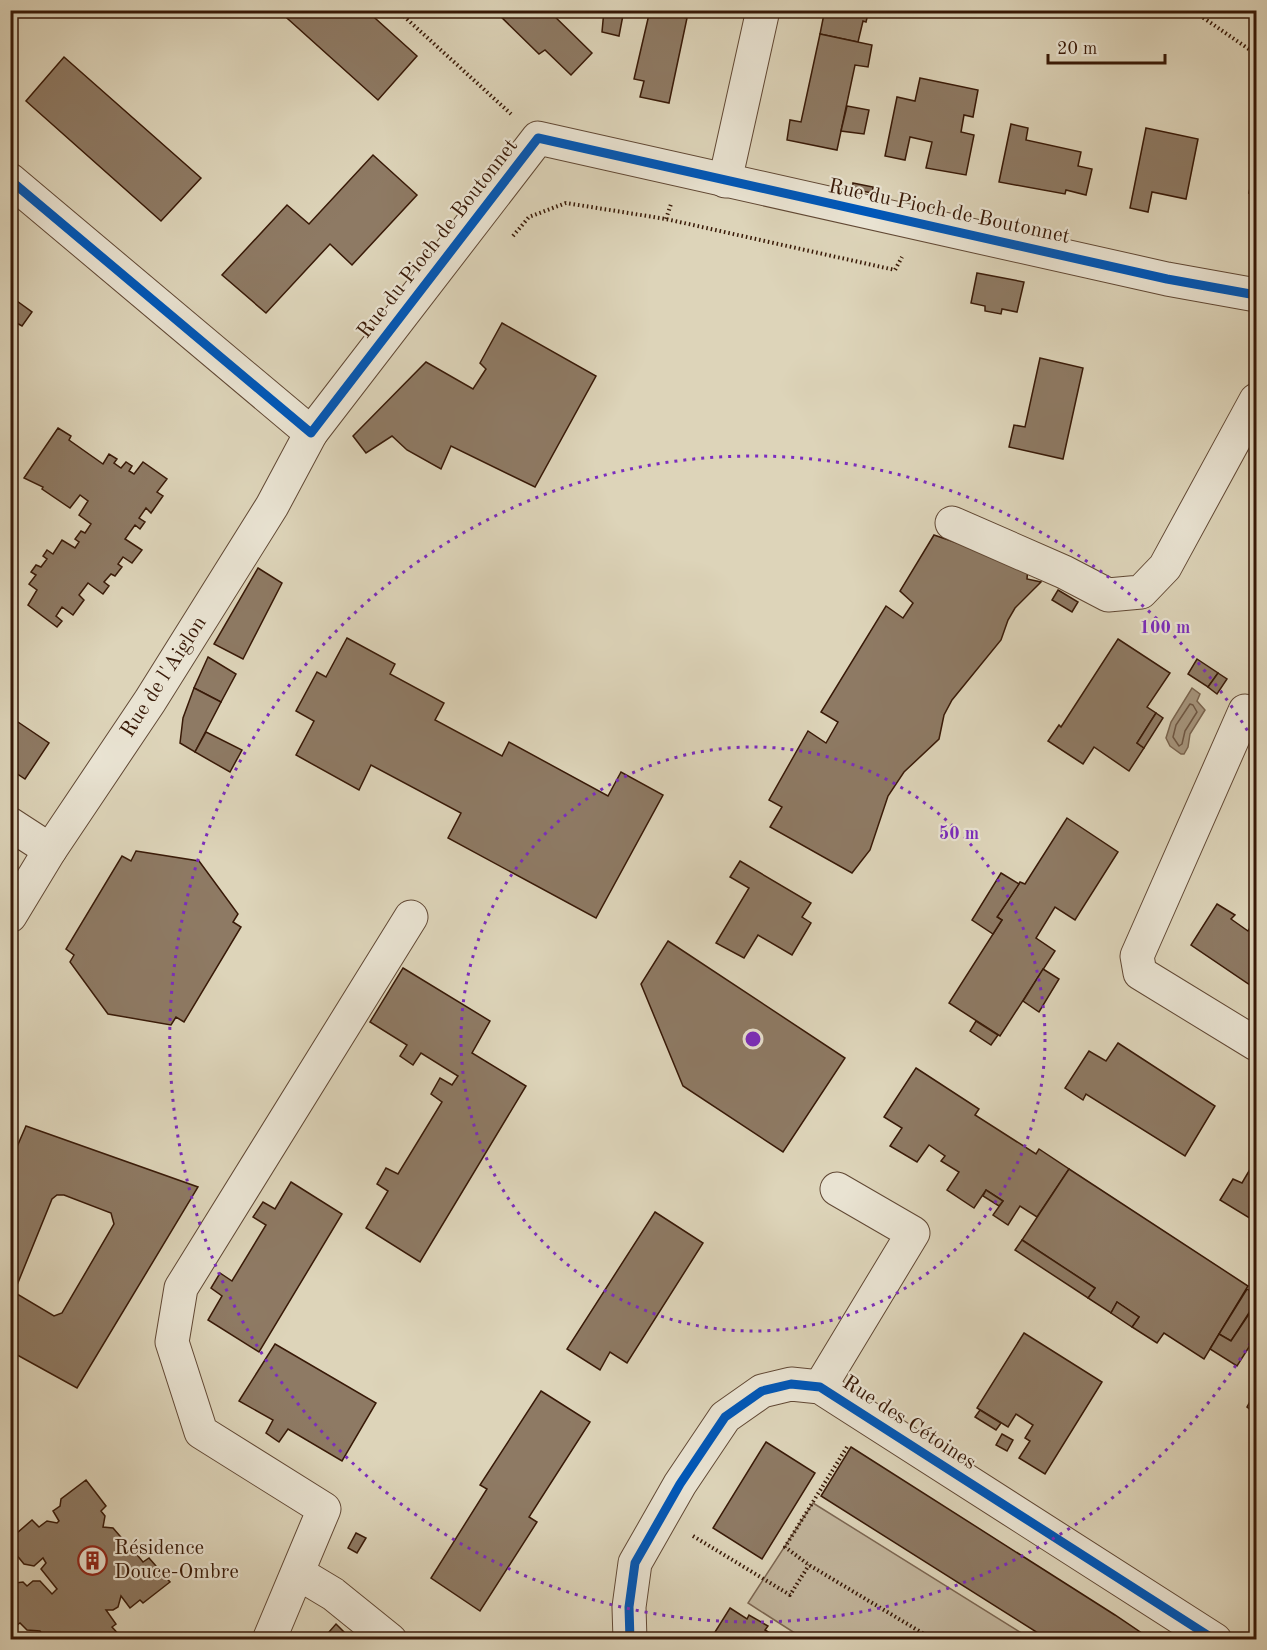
<svg xmlns="http://www.w3.org/2000/svg" width="1267" height="1650" viewBox="0 0 1267 1650" font-family="'Old Standard TT',serif">
	<style>
		.green { fill: #c1b49b; stroke: #7c6651; stroke-width: 1.5 }
		.water { fill: #a5947c; stroke: #79634d; stroke-width: 1.5 }
		.lines { fill: none; stroke-linecap: round; stroke-linejoin: round }
		.shore { stroke: #6e5642; stroke-width: 1.5 }
		.building { fill: #8e7a64; stroke: #381907; stroke-width: 1.5; fill-rule: evenodd }
		.minor-casing { stroke: #614834; stroke-width: 35 }
		.path { stroke: #381907; stroke-width: 4; stroke-dasharray: 1.5 3; stroke-linecap: butt }
		.minor { stroke: #e9e3d2; stroke-width: 33 }
		.cycleway-casing { stroke: #e9e3d2; stroke-width: 13 }
		.cycleway { stroke: #0057b8; stroke-width: 9 }
		.ring { fill: none; stroke: #7b2cbf; stroke-width: 3; stroke-dasharray: 3 6 }
		.labels { text-anchor: middle; dominant-baseline: central; stroke-width: 4.5; stroke-linejoin: round; paint-order: stroke }
		.street-label { font-size: 21px; fill: #381907; stroke: #e9e3d2 }
		.poi-label { font-size: 21px; fill: #381907; stroke: #e9e3d2; text-anchor: start }
		.centre { fill: #7b2cbf; stroke: #e9e3d2; stroke-width: 3 }
		.ring-label { font-size: 18px; text-anchor: middle; font-weight: bold; fill: #7b2cbf; stroke: #e9e3d2; stroke-width: 4.5; stroke-linejoin: round; paint-order: stroke }
	</style>
	<rect width="100%" height="100%" fill="#ddd4b9"/>
	<filter id="stains"><feTurbulence type="fractalNoise" baseFrequency=".00333" numOctaves="4"/><feColorMatrix values="0 0 0 0 .2 0 0 0 0 .09 0 0 0 0 .02 0 0 0 .5 -.17"/></filter>
	<radialGradient id="worn" r=".72"><stop offset=".6" stop-color="#630" stop-opacity="0"/><stop offset="1" stop-color="#630" stop-opacity=".3"/></radialGradient>
	<polygon class="green" points="813,1503 1031,1639 804,1639 748,1603"/>
	<polygon class="water" points="1192,688 1200,694 1197,701 1205,710 1190,734 1188,747 1184,754 1181,754 1170,746 1166,738 1171,722"/>
	<g class="lines">
		<polygon class="shore" points="1190,704 1193,705 1197,712 1185,731 1182,744 1179,746 1173,737 1176,725"/>
	</g>
	<g class="building">
		<polygon points="278,10 366,10 417,56 378,100"/>
		<polygon points="494,10 548,10 592,53 571,75 545,50 539,54"/>
		<polygon points="604,10 624,10 619,36 602,32"/>
		<polygon points="650,10 687,18 669,103 640,97 644,81 634,79"/>
		<polygon points="869,10 866,22 863,21 858,42 820,34 824,14 814,11"/>
		<polygon points="820,34 872,45 868,67 855,65 837,150 787,140 790,120 801,122"/>
		<polygon points="64,57 201,178 161,221 26,101"/>
		<polygon points="920,78 978,90 973,117 964,115 961,132 974,135 966,175 926,168 932,142 910,137 905,160 885,156 897,97 915,101"/>
		<polygon points="847,106 869,110 864,134 841,131"/>
		<polygon points="1011,124 1028,128 1026,140 1081,152 1078,166 1092,169 1086,195 1066,190 1065,194 999,182"/>
		<polygon points="1146,128 1198,139 1186,199 1152,192 1148,212 1130,208"/>
		<polygon points="1256,154 1256,194 1249,193"/>
		<polygon points="373,155 417,195 352,265 330,244 266,313 222,275 287,205 309,224"/>
		<polygon points="853,183 873,187 872,193 852,189"/>
		<polygon points="977,273 1024,282 1017,312 1002,309 1001,314 985,311 985,306 971,303"/>
		<polygon points="10,296 32,312 22,326 15,322 10,328"/>
		<polygon points="502,323 596,376 535,487 451,446 441,469 407,450 392,436 366,453 353,436 426,362 473,389 486,369 480,363"/>
		<polygon points="1040,358 1083,368 1063,459 1009,447 1014,425 1025,427"/>
		<polygon points="58,428 71,436 69,440 103,464 109,454 117,459 114,463 121,468 126,462 132,466 129,471 134,474 143,462 167,479 157,492 163,496 151,513 146,508 139,518 145,522 140,529 135,525 125,539 142,550 132,563 123,557 118,564 122,567 115,576 111,574 104,582 109,586 103,594 88,583 79,595 84,600 73,615 62,607 56,616 62,621 57,627 28,605 37,590 29,584 36,575 31,572 36,565 41,567 47,559 43,556 47,550 53,554 62,540 75,548 79,542 75,539 81,531 85,533 91,524 79,515 88,501 80,495 70,508 42,489 43,487 24,478"/>
		<polygon points="934,535 1028,567 1027,579 1041,582 1015,608 1008,620 1001,640 952,700 944,715 939,739 904,772 888,796 870,850 852,873 770,827 782,807 769,800 808,731 826,743 838,722 821,712 886,606 903,618 913,603 900,591"/>
		<polygon points="258,568 282,583 243,659 214,644"/>
		<polygon points="1058,590 1078,602 1072,612 1052,600"/>
		<polygon points="347,638 395,664 390,674 444,703 435,720 502,756 509,742 608,796 621,772 663,795 596,918 448,838 461,813 371,765 359,790 296,755 314,721 296,711 317,672 326,677"/>
		<polygon points="1118,639 1170,673 1147,707 1156,713 1137,743 1144,748 1129,771 1094,747 1083,764 1048,741 1059,725 1061,727"/>
		<polygon points="208,657 236,674 221,702 194,688"/>
		<polygon points="1197,659 1218,673 1208,687 1188,674"/>
		<polygon points="1218,673 1227,679 1217,694 1208,687"/>
		<polygon points="194,688 221,702 195,752 180,743 183,718"/>
		<polygon points="1156,713 1163,718 1144,748 1137,743"/>
		<polygon points="12,718 49,743 25,779 10,769"/>
		<polygon points="206,732 242,750 230,772 195,752"/>
		<polygon points="1067,818 1118,852 1075,920 1055,907 1036,938 1055,951 1000,1036 949,1003 1002,920 997,917 1020,882 1025,884"/>
		<polygon points="136,851 199,861 238,914 233,922 241,927 184,1022 176,1017 171,1025 108,1014 70,962 74,955 66,949 122,856 131,861"/>
		<polygon points="740,861 811,903 802,917 811,923 792,955 758,935 744,958 716,943 749,888 730,877"/>
		<polygon points="1001,873 1019,884 997,917 1002,920 993,934 972,920"/>
		<polygon points="1217,904 1235,915 1231,919 1248,931 1256,918 1256,989 1191,945"/>
		<polygon points="668,941 845,1058 783,1152 683,1086 641,984"/>
		<polygon points="403,968 490,1021 472,1053 526,1086 420,1262 366,1228 388,1191 377,1184 386,1168 398,1174 442,1102 431,1094 440,1078 452,1085 458,1076 421,1053 413,1065 400,1056 407,1045 370,1022"/>
		<polygon points="1043,969 1059,979 1039,1012 1023,1001"/>
		<polygon points="976,1021 998,1035 991,1045 970,1031"/>
		<polygon points="1118,1043 1215,1106 1185,1156 1086,1094 1083,1100 1065,1088 1089,1051 1106,1061"/>
		<polygon points="916,1068 979,1109 975,1115 1036,1154 1039,1149 1069,1169 1037,1217 1020,1206 1008,1225 993,1215 1003,1201 986,1190 974,1208 947,1190 959,1172 941,1161 945,1156 929,1145 917,1162 890,1146 902,1128 884,1117"/>
		<path d="M26,1126L198,1187L77,1388L10,1351V1163ZM57,1195H64L111,1213L114,1224L62,1313L54,1316L17,1294L15,1290L52,1199Z"/>
		<polygon points="1256,1159 1256,1222 1220,1200 1233,1179 1242,1183"/>
		<polygon points="1069,1169 1248,1286 1204,1359 1164,1333 1157,1343 1132,1327 1139,1317 1117,1302 1111,1313 1088,1298 1095,1288 1022,1240"/>
		<polygon points="291,1182 342,1214 259,1352 208,1320 222,1296 211,1288 220,1273 232,1281 266,1225 253,1217 263,1202 275,1209"/>
		<polygon points="986,1190 1003,1201 999,1206 983,1196"/>
		<polygon points="655,1212 703,1243 627,1363 610,1352 600,1370 567,1349"/>
		<polygon points="1022,1240 1095,1288 1088,1298 1015,1250"/>
		<polygon points="1247,1289 1256,1295 1256,1302 1231,1341 1219,1334"/>
		<polygon points="1117,1302 1139,1317 1132,1327 1111,1313"/>
		<polygon points="1255,1305 1256,1306 1256,1336 1237,1366 1210,1349 1219,1334 1231,1341"/>
		<polygon points="1024,1333 1102,1382 1045,1474 1019,1458 1030,1441 1025,1438 1033,1425 1016,1414 1008,1427 977,1408"/>
		<polygon points="275,1344 376,1403 342,1461 288,1429 279,1442 266,1433 273,1420 239,1401"/>
		<polygon points="541,1391 590,1422 529,1517 537,1522 480,1611 431,1578 487,1489 480,1485"/>
		<polygon points="1256,1391 1256,1414 1247,1407"/>
		<polygon points="980,1410 1001,1423 996,1430 975,1417"/>
		<polygon points="1002,1434 1013,1440 1007,1451 996,1445"/>
		<polygon points="766,1442 815,1473 762,1559 713,1528"/>
		<polygon points="851,1447 1115,1615 1152,1640 1049,1640 821,1496"/>
		<polygon points="86,1480 106,1506 101,1511 105,1516 103,1527 113,1528 126,1543 124,1553 134,1551 143,1562 149,1558 170,1582 143,1603 140,1600 130,1608 121,1596 118,1607 113,1610 106,1610 116,1624 112,1627 122,1638 126,1634 131,1640 46,1640 40,1631 27,1630 20,1623 10,1630 10,1586 15,1583 23,1582 27,1586 33,1581 40,1581 52,1594 57,1589 41,1569 46,1563 43,1558 34,1566 24,1564 10,1547 10,1539 32,1520 39,1527 47,1521 57,1523 59,1521 53,1511 60,1506 61,1499"/>
		<polygon points="356,1533 366,1538 357,1553 348,1548"/>
		<polygon points="730,1608 747,1619 749,1615 768,1626 765,1630 779,1639 782,1635 789,1640 710,1640"/>
		<polygon points="336,1624 352,1640 322,1640"/>
	</g>
	<g class="lines">
		<defs>
			<g id="minor">
				<polyline points="10,180 311,433 538,138 1167,279 1256,295"/>
				<polyline points="725,181 763,10"/>
				<polyline points="952,523 1064,572 1108,595 1141,592 1165,567 1256,400"/>
				<polyline points="1245,711 1137,956 1140,973 1256,1044"/>
				<polyline points="10,824 50,850"/>
				<polyline points="10,916 50,850 150,701 272,506 311,433"/>
				<polyline points="820,1387 913,1233 837,1189"/>
				<polyline points="298,1573 333,1594 390,1640"/>
				<polyline points="269,1640 324,1509 201,1432 172,1342 181,1288 411,917"/>
				<polyline points="630,1640 629,1607 635,1563 680,1484 725,1417 762,1391 791,1384 820,1387 1215,1640"/>
			</g>
		</defs>
		<use href="#minor" class="minor-casing"/>
		<g class="path">
			<polyline points="397,10 511,114"/>
			<polyline points="1192,10 1256,54"/>
			<polyline points="666,219 671,204"/>
			<polyline points="513,236 529,217 566,203 666,219 895,270 902,257"/>
			<polyline points="847,1447 785,1547 809,1565 934,1640"/>
			<polyline points="693,1536 790,1595 809,1565"/>
		</g>
		<use href="#minor" class="minor"/>
		<defs>
			<g id="cycleway">
				<polyline points="10,180 311,433 538,138 1167,279 1256,295"/>
				<polyline points="630,1640 629,1607 635,1563 680,1484 725,1417 762,1391 791,1384 820,1387 1215,1640"/>
			</g>
		</defs>
		<use href="#cycleway" class="cycleway-casing"/>
		<use href="#cycleway" class="cycleway"/>
	</g>
	<g class="ring">
		<circle cx="753" cy="1039" r="292"/>
		<path d="M1255 1335A583 583 0 1 1 1255 743"/>
	</g>
	<defs>
		<symbol id="building-ring" viewBox="-11 -11 22 22"><circle r="9.5" fill="#e9e3d2" stroke="#8f2418" stroke-width="1.5"/><path d="M-4-6H4V6H1V3H-1V6H-4ZM-2.5-4.3h1.7v1.8h-1.7ZM.8-4.3h1.7v1.8H.8ZM-2.5-1h1.7V.8h-1.7ZM.8-1h1.7V.8H.8Z" fill="#8f2418"/></symbol>
	</defs>
	<g fill-rule="evenodd">
		<use href="#building-ring" x="76" y="1544" width="33" height="33"/>
	</g>
	<g class="labels">
		<g class="street-label">
			<text transform="translate(949 212) rotate(12)">Rue du Pioch de Boutonnet</text>
			<text transform="translate(438 239) rotate(-52)">Rue du Pioch de Boutonnet</text>
			<text transform="translate(164 677) rotate(-57)">Rue de l'Aiglon</text>
			<text transform="translate(909 1423) rotate(33)">Rue des Cétoines</text>
		</g>
		<g class="poi-label">
			<text x="114" y="1548">Résidence<tspan x="114" dy="24">Douce-Ombre</tspan></text>
		</g>
	</g>
	<circle cx="753" cy="1039" r="9" class="centre"/>
	<g class="ring-label">
		<text x="1165" y="633">100 m</text>
		<text x="959" y="839">50 m</text>
	</g>
	<rect width="1267" height="1650" fill="none" stroke="#ddd4b9" stroke-width="36"/>
	<rect x="12" y="12" width="1243" height="1626" fill="none" stroke="#381907" stroke-width="3"/>
	<rect x="18" y="18" width="1231" height="1614" fill="none" stroke="#381907" stroke-width="1.5"/>
	<path d="M1048 54v9h117v-9" fill="none" stroke="#381907" stroke-width="3"/>
	<text x="1057" y="54" font-size="18" fill="#381907" stroke="#e9e3d2" stroke-width="4.5" paint-order="stroke">20 m</text>
	<rect width="100%" height="100%" filter="url(#stains)"/>
	<rect width="100%" height="100%" fill="url(#worn)"/>
</svg>
